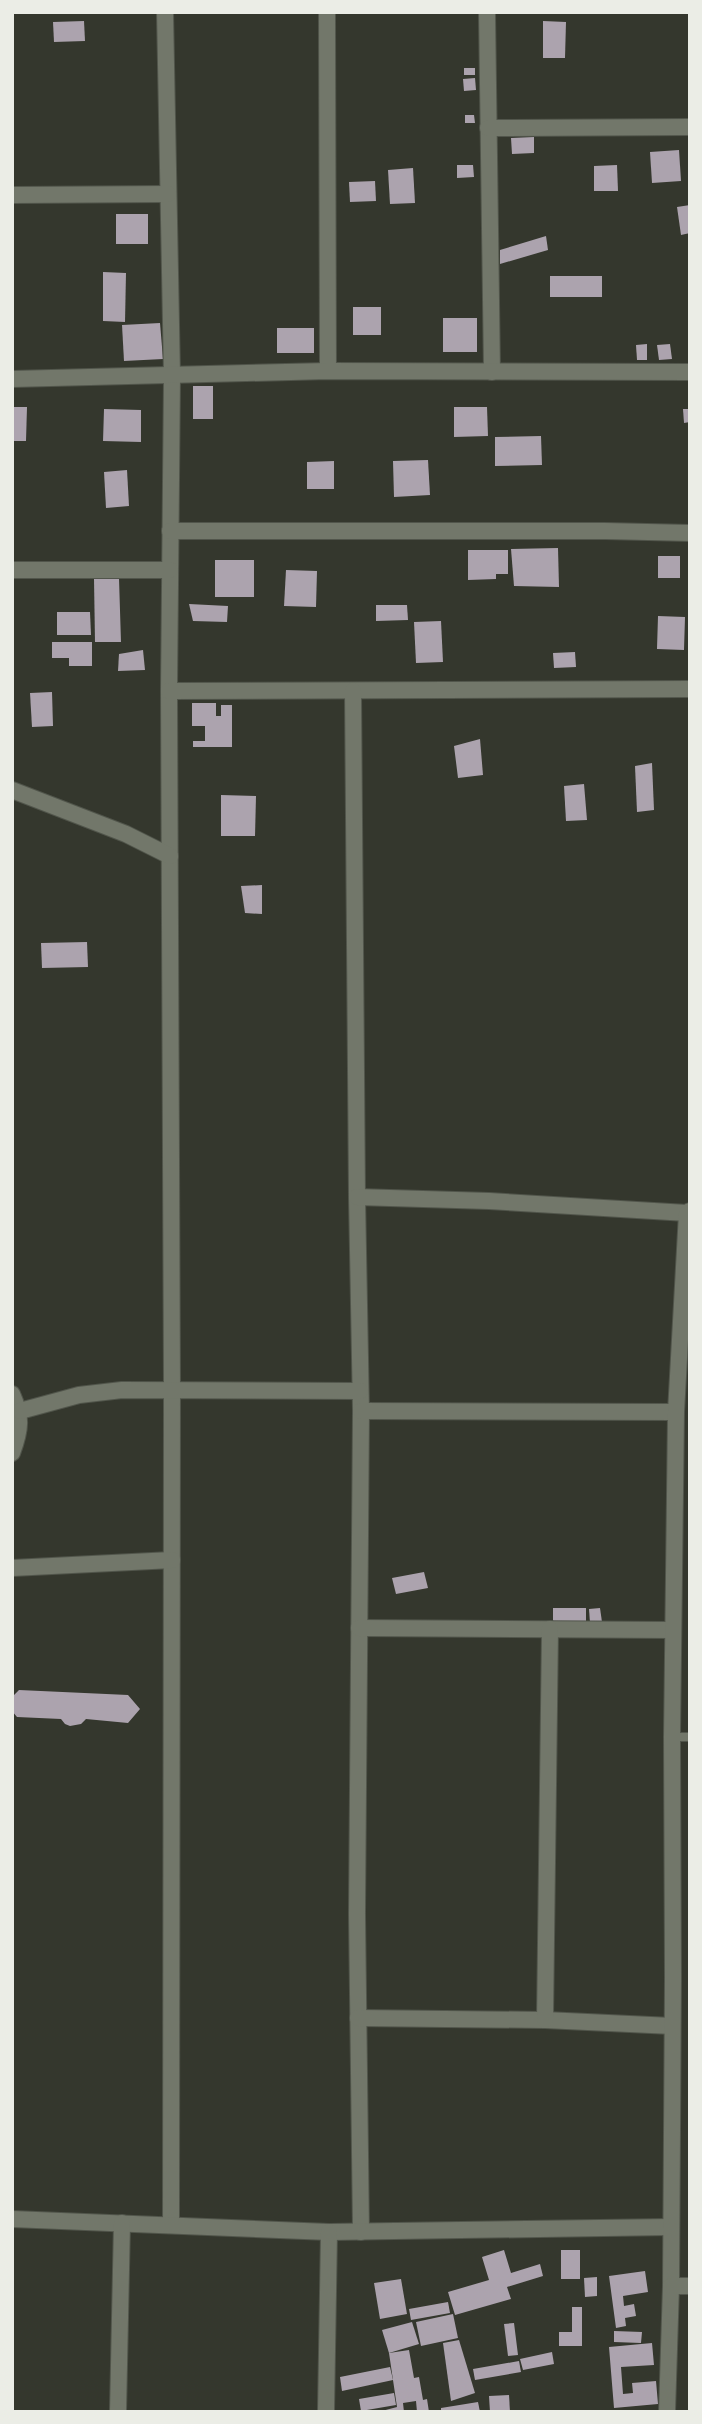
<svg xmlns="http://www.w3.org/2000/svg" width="702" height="2424" viewBox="0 0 702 2424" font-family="Karla,sans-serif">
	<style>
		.building { fill: #aca3ae }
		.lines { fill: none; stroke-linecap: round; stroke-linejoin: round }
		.lane-casing { stroke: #51554b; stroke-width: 10 }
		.street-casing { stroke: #51554b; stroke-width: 18 }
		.lane { stroke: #72776a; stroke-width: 8 }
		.street { stroke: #72776a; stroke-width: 16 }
	</style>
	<rect width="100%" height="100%" fill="#34372d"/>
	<g class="building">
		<polygon points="84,21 85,41 54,42 53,22"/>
		<polygon points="543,21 566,22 565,58 543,58"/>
		<rect x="464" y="68" width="11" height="7"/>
		<polygon points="475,78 476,90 464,91 463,79"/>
		<polygon points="465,115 474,115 475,123 465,123"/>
		<polygon points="534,137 534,153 512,154 511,138"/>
		<polygon points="679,150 681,181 652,183 650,152"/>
		<polygon points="457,165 473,165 474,177 457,178"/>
		<polygon points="617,165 618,191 594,191 594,166"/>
		<polygon points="413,168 415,203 390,204 388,170"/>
		<polygon points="375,181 376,201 350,202 349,182"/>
		<polygon points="690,205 690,233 681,235 677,207"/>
		<rect x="116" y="214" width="32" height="30"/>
		<polygon points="546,236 548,250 500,264 500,250"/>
		<polygon points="103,272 126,273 125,322 103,321"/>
		<rect x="550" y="276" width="52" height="21"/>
		<rect x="353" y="307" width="28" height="28"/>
		<rect x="443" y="318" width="34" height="34"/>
		<polygon points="160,323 163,359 124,361 122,325"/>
		<rect x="277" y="328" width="37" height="25"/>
		<polygon points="647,344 647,360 637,360 636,345"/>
		<polygon points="670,344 672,359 659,360 657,345"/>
		<rect x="193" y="386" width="20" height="33"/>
		<polygon points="12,407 27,407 26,441 12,441"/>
		<polygon points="454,407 487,407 488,436 454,437"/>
		<polygon points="104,409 141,410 141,442 103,441"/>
		<polygon points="683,409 690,409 690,422 684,423"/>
		<polygon points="541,436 542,465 495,466 495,437"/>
		<polygon points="428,460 430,495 394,497 393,461"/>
		<polygon points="334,461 334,489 307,489 307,462"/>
		<polygon points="127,470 129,506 106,508 104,472"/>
		<polygon points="558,548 559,587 514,586 511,549"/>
		<polygon points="468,550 508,550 508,574 496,574 496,579 468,580"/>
		<rect x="658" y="556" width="22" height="22"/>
		<rect x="215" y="560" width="39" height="37"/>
		<polygon points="286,570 317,571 316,607 284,606"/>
		<polygon points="94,579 119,579 121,642 95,642"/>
		<polygon points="189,604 228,606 227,622 193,621"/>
		<polygon points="376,605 407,605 408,620 376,621"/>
		<polygon points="57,612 90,612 91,635 57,635"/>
		<polygon points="658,616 685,617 684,650 657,649"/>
		<polygon points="441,621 443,662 416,663 414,622"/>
		<polygon points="52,642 92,642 92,666 69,666 69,658 52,658"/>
		<polygon points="143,650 145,670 118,671 119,654"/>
		<polygon points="575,652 576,667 554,668 553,653"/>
		<polygon points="52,692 53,726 32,727 30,693"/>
		<polygon points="192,703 216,703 216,716 221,716 221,705 232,705 232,747 193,747 193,741 205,741 205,726 192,726"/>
		<polygon points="480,739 483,775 458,778 454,746"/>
		<polygon points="652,763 654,810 637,812 635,766"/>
		<polygon points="584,784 587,820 566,821 564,786"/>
		<polygon points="221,795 256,796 255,836 221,836"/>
		<polygon points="262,885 262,914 245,913 241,886"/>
		<polygon points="87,942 88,967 42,968 41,943"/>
		<polygon points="424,1572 428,1588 396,1594 392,1578"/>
		<polygon points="553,1608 586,1608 586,1622 553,1621"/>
		<polygon points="600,1608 602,1622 590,1623 589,1609"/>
		<polygon points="19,1690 128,1695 140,1709 128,1723 86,1719 81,1724 70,1726 65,1724 61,1719 17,1717 12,1711 12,1697"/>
		<polygon points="504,2250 511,2273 540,2264 543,2276 507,2287 511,2299 455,2315 448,2292 489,2280 482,2257"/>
		<rect x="561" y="2250" width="19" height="29"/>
		<polygon points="645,2271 648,2292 623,2296 624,2306 634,2304 636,2316 625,2318 626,2326 616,2328 609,2276"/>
		<polygon points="597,2277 597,2296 585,2297 584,2278"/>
		<polygon points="401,2279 407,2314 380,2319 374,2283"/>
		<polygon points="448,2302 450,2313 411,2320 409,2309"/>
		<polygon points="572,2307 582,2307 582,2346 559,2346 559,2332 572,2332"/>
		<polygon points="453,2314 458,2338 421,2346 416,2322"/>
		<polygon points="412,2322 419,2344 389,2353 382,2330"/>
		<polygon points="514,2323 518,2355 508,2356 504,2324"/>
		<polygon points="614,2331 642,2332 641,2343 614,2342"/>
		<polygon points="459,2340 475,2393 451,2401 443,2343"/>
		<polygon points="652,2343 654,2365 621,2367 623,2394 633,2393 632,2383 656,2381 658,2404 614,2408 609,2347"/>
		<polygon points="409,2350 414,2378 419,2377 423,2400 427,2399 429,2412 417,2412 416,2401 403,2403 404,2412 378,2412 397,2407 389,2353"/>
		<polygon points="552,2352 554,2364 523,2370 520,2359"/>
		<polygon points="519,2361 521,2372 475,2380 473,2369"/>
		<polygon points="390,2367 393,2380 342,2391 340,2377"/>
		<polygon points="394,2393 396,2405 361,2411 359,2399"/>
		<polygon points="509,2395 510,2412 490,2412 489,2396"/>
		<polygon points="478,2402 480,2412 441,2412 441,2408"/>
	</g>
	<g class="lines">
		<defs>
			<polyline id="lane" points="672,1737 690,1737"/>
			<g id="street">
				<polyline points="165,12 172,376 169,691 172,1391 171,2224"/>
				<polyline points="327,12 328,371"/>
				<polyline points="487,12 492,372"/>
				<polyline points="488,128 690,127"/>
				<polyline points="12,195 168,194"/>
				<polyline points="12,379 328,371 690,372"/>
				<polyline points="170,531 605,531 690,533"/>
				<polyline points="12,570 170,570"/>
				<polyline points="169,691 690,689"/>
				<polyline points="353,691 357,1197 361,1411 357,1914 361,2232"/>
				<polyline points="12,790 126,834 170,856"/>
				<polyline points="357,1197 489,1201 687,1213 690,1211"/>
				<path d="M12,1394C22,1416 21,1429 12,1453"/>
				<polyline points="20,1411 79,1395 122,1390 360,1391"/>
				<polyline points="361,1411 676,1412"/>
				<polyline points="12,1568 172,1560"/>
				<polyline points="359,1628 673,1630"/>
				<polyline points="358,2018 545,2020 672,2026"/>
				<polyline points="545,2020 550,1629"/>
				<polyline points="12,2219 329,2232 670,2227"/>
				<polyline points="671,2286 673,1978 672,1737 676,1412 687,1213"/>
				<polyline points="118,2412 122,2223"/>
				<polyline points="326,2412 329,2232"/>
				<polyline points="667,2412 671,2286 690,2286"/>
			</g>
		</defs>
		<use href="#lane" class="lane-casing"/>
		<use href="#street" class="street-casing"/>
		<use href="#lane" class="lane"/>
		<use href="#street" class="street"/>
	</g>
	<rect width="702" height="2424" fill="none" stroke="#ebede6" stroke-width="28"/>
</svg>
